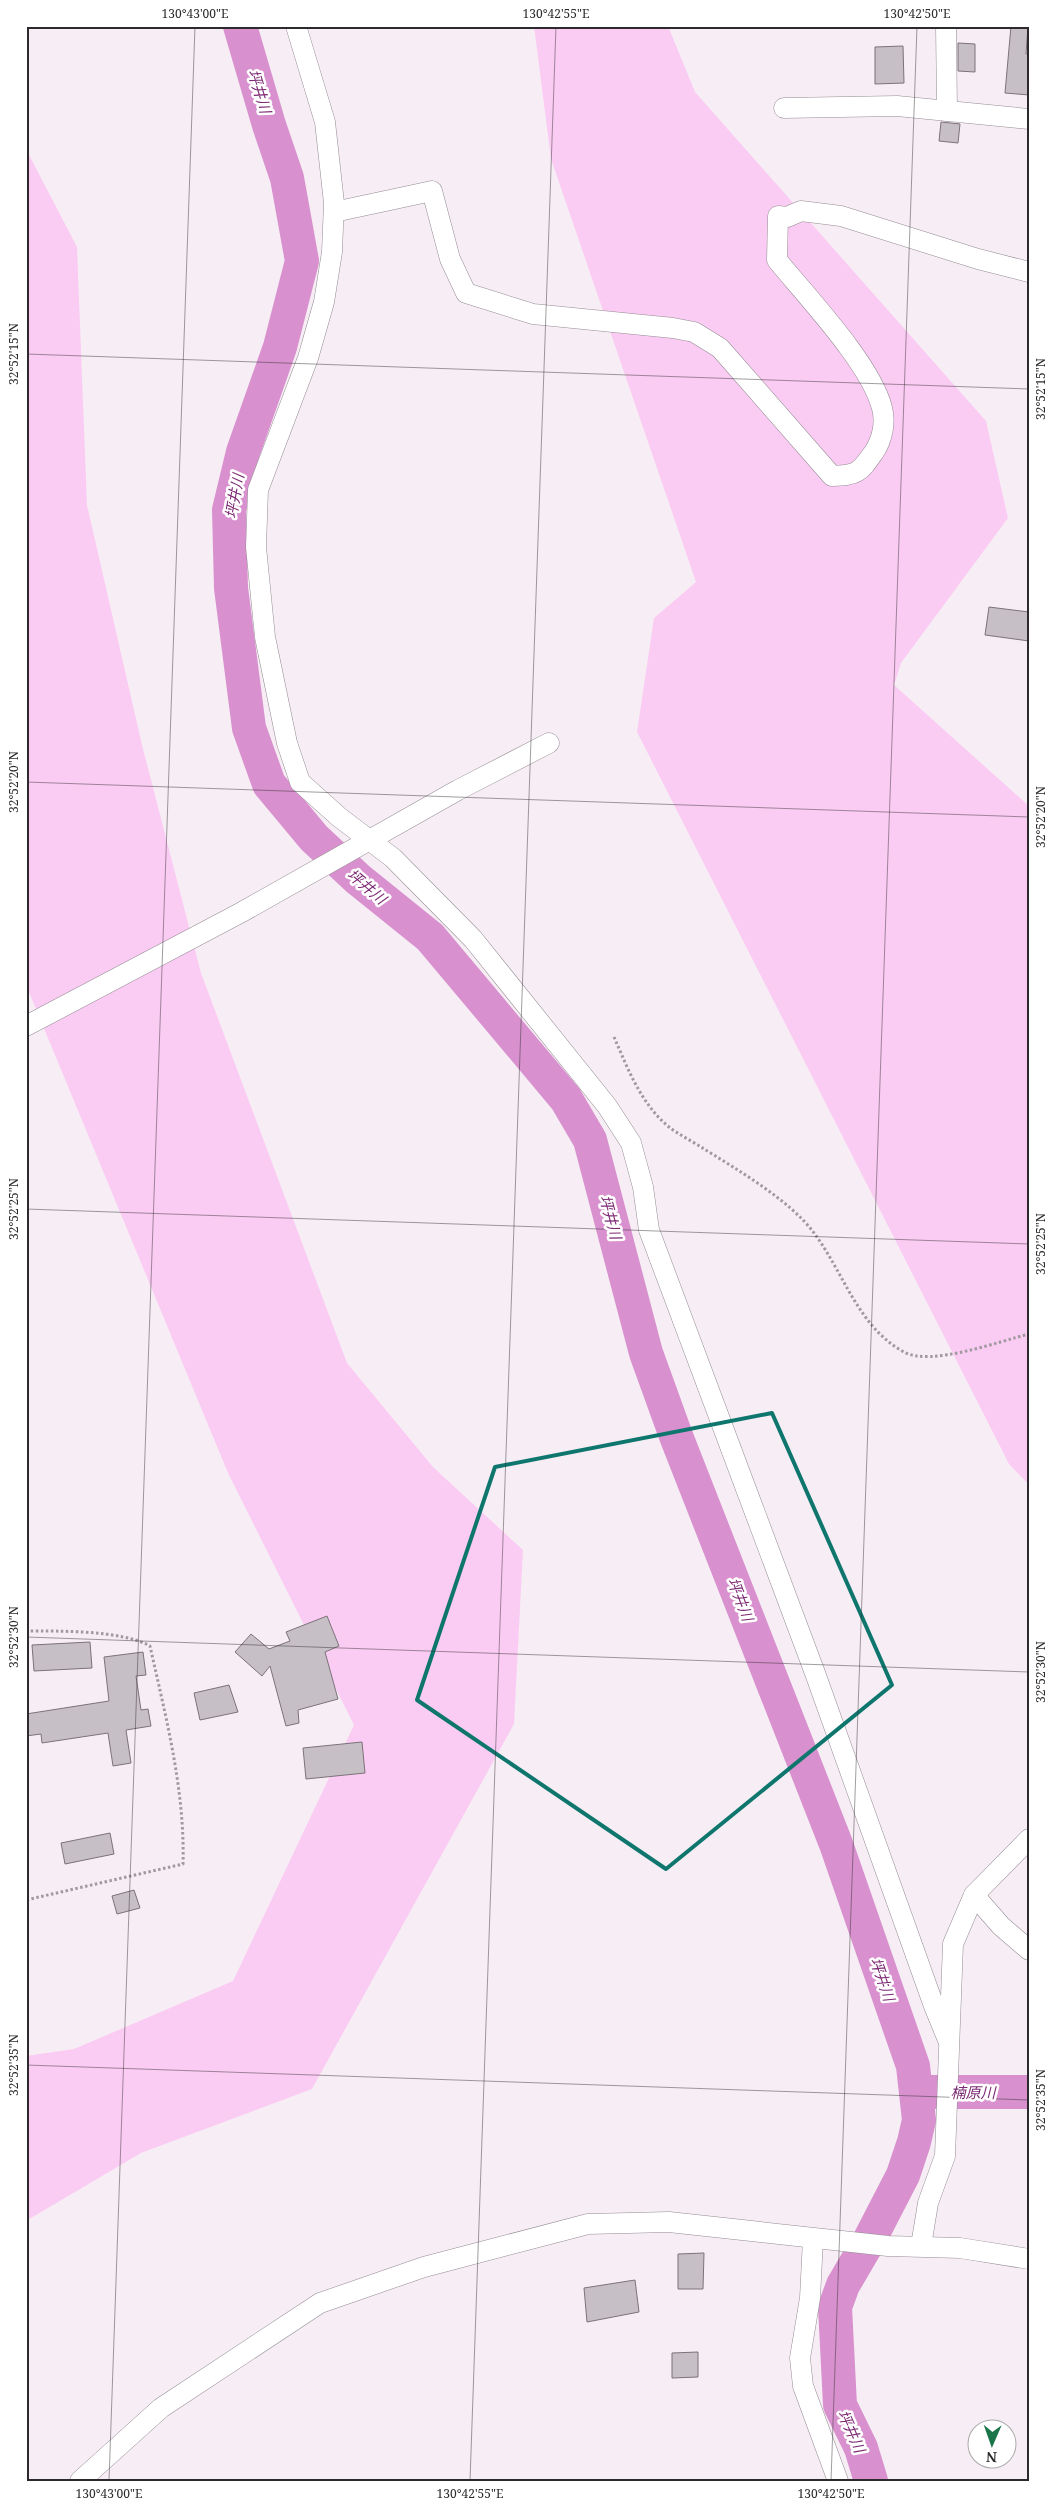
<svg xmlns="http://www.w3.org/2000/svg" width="1055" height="2507" viewBox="0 0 1055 2507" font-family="'Noto Serif','Noto Sans JP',serif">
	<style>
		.green { fill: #fbccf3 }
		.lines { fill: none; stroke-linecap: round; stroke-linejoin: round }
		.river { stroke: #d891ce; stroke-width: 34 }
		.building { fill: #c7bfc6; stroke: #7b7379 }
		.minor-casing { stroke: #948c93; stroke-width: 21 }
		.path { stroke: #a0999f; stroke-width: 3; stroke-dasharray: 2.5 2.5; stroke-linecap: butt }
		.minor { stroke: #fff; stroke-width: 20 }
		.marked { fill: none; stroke: #0f766e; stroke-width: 4; stroke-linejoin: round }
		.ticks { fill: none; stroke: #2d2a2d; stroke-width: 1; stroke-opacity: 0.45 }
		.labels { text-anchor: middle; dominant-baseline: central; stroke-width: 5; stroke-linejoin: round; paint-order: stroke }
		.water-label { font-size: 15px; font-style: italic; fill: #7d2a75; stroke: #fff }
		.neatline { fill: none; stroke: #2d2a2d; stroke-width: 2 }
		.ticks-label { font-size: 12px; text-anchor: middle; fill: #2d2a2d }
	</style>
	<rect width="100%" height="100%" fill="#f7eef5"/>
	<g class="green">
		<polygon points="534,26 668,26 695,92 986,421 1008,518 901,663 894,685 1029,806 1029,1485 1009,1464 637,732 654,618 696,582 551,159"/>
		<polygon points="26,149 77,247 87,505 142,745 201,973 347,1363 433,1467 523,1550 514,1724 312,2089 141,2153 26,2221 26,2056 74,2049 233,1981 354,1725 228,1473 26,985"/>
	</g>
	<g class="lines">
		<g class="river">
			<polyline points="240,26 269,125 287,178 302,261 280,347 243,452 229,510 231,588 249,728 269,784 314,838 358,879 430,937 566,1099 590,1140 646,1353 676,1436 836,1844 913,2066 919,2120 914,2142 903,2175 870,2239 843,2285 835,2307 840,2405 861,2448 871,2481"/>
			<polyline points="918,2092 1029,2092"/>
		</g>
	</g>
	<g class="building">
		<polygon points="1011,26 1028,26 1026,54 1029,54 1029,95 1005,93"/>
		<polygon points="958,43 975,44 975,72 958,71"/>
		<polygon points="903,46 904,83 875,84 875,47"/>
		<polygon points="941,122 960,124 958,143 939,141"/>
		<polygon points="989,607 1029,612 1029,641 985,635"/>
		<polygon points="327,1616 339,1646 325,1652 338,1699 298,1710 299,1723 286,1726 270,1666 262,1676 235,1652 251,1634 269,1649 290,1641 286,1632"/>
		<polygon points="90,1642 92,1668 34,1671 32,1645"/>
		<polygon points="143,1652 146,1675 136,1676 141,1710 148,1709 151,1726 126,1730 131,1763 113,1766 108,1733 42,1743 41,1734 26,1736 26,1714 109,1701 104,1657"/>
		<polygon points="229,1685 238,1712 200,1720 194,1693"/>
		<polygon points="362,1742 365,1773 306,1779 303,1748"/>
		<polygon points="110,1833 114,1854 65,1864 61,1843"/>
		<polygon points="134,1890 140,1908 117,1914 112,1896"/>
		<polygon points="704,2253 703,2289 678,2289 678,2254"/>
		<polygon points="635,2280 639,2312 587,2322 584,2288"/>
		<polygon points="698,2352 698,2377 672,2378 672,2353"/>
	</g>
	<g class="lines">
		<defs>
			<g id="minor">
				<polyline points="296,26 325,122 334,203 332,252 324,302 308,358 258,490 256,547 265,637 287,743 300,782 339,817 393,858 473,939 607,1106 631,1143 643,1187 649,1230 815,1673 934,2006 948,2040"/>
				<polyline points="946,26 947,111"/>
				<polyline points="784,108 897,106 1029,119"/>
				<path d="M334,212L432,191L450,259L466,293L533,314L673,328L694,332L720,348L832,476C858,475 859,473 874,452C882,440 886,423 882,408C871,364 807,297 777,260L778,216L787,217L801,211L841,216L978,259L1029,272"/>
				<polyline points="26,1026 242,912 458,790 549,743"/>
				<polyline points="974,1895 1001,1926 1029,1950"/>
				<polyline points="813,2239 810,2298 800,2358 803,2386 838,2481"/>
				<polyline points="921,2246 928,2203 945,2156 953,1944 974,1895 1029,1839"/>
				<polyline points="80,2481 161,2408 320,2303 424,2267 588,2224 669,2222 888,2246 960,2248 1029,2259"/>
			</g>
		</defs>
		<use href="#minor" class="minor-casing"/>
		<g class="path">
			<path d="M614,1037C628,1069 641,1104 669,1127C678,1134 690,1140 701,1147C736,1169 790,1200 814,1233C844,1273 858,1327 904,1352C930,1367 1000,1341 1029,1334"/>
			<path d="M26,1631C60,1631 121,1630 150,1646C166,1718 185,1790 183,1864L26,1900"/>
		</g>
		<use href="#minor" class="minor"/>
	</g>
	<path class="marked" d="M772,1413L892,1685L666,1869L417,1700L495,1467Z"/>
	<path class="ticks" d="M26,354L1029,389M26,782L1029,817M26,1209L1029,1244M26,1637L1029,1672M26,2065L1029,2100M109,2481L195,26M470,2481L556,26M831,2481L917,26"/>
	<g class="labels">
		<g class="water-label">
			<text transform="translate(260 91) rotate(73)">坪井川</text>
			<text transform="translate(234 496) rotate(-80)">坪井川</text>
			<text transform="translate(367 886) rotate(40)">坪井川</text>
			<text transform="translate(611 1217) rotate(75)">坪井川</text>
			<text transform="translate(741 1599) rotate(69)">坪井川</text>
			<text transform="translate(883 1979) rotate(71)">坪井川</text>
			<text x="973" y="2092">楠原川</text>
			<text transform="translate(852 2431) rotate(66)">坪井川</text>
		</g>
	</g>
	<rect width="1055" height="2507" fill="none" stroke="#ffffff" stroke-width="55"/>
	<g transform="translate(992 2444) rotate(182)"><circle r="24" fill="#ffffff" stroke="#abaaab"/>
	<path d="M0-4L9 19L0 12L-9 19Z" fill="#1b754a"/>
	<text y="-8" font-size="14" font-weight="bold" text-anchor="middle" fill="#2d2a2d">N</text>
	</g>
	<rect x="28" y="28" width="1000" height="2452" class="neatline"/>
	<g class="ticks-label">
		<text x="195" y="18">130°43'00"E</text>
		<text x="556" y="18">130°42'55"E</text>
		<text x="917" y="18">130°42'50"E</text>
		<text transform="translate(14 354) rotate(-90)" y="4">32°52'15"N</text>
		<text transform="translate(1041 389) rotate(-90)" y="4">32°52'15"N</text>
		<text transform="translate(14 782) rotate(-90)" y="4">32°52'20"N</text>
		<text transform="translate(1041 817) rotate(-90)" y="4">32°52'20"N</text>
		<text transform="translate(14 1209) rotate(-90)" y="4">32°52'25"N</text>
		<text transform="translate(1041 1244) rotate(-90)" y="4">32°52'25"N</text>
		<text transform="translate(14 1637) rotate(-90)" y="4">32°52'30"N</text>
		<text transform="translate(1041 1672) rotate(-90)" y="4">32°52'30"N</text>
		<text transform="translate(14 2065) rotate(-90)" y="4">32°52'35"N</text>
		<text transform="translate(1041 2100) rotate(-90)" y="4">32°52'35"N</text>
		<text x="109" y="2498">130°43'00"E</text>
		<text x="470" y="2498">130°42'55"E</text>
		<text x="831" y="2498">130°42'50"E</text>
	</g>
</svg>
